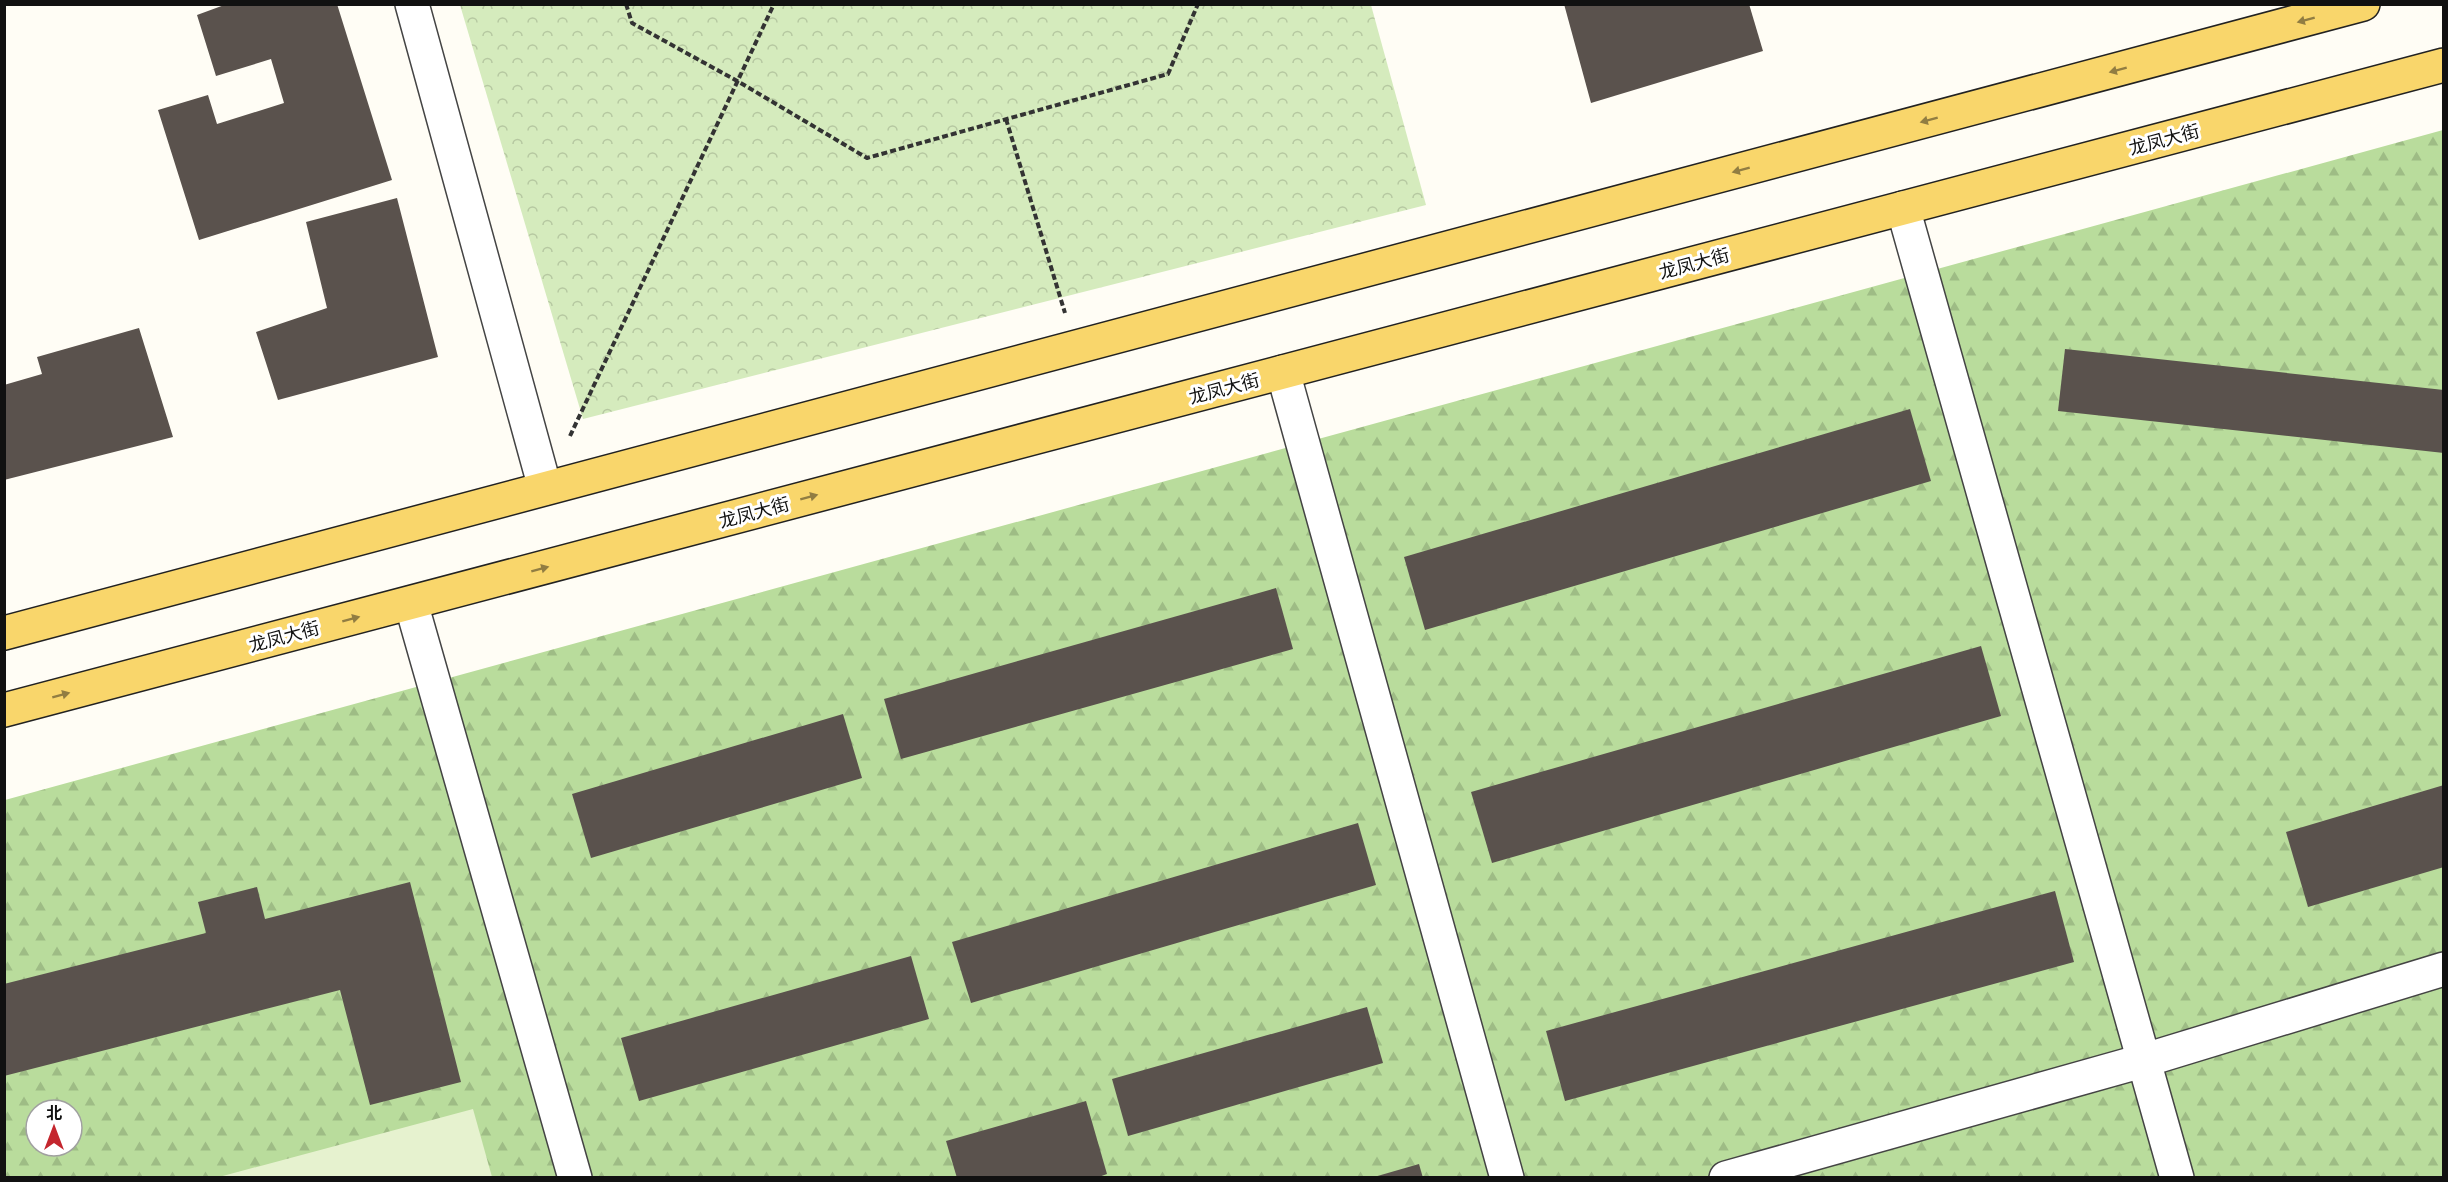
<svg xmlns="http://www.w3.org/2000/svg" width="2448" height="1182" viewBox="0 0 2448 1182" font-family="'Playfair Display','Noto Sans SC',serif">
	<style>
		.forest { fill: url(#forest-firs); fill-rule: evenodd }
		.park { fill: url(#park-crowns) }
		.pitch { fill: #e6f2cf }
		.building { fill: #5a524d }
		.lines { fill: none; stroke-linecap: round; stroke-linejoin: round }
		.minor-casing { stroke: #444; stroke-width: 36 }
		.primary-casing { stroke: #222; stroke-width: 36 }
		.path { stroke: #333; stroke-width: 4; stroke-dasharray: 6 3; stroke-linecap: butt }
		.minor { stroke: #fff; stroke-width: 33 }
		.primary { stroke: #f9d66b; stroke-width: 33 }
		.oneway { fill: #917d42 }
		.labels { text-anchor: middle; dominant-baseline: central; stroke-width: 6; stroke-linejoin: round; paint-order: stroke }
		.street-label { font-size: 18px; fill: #111; stroke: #fff }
	</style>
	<defs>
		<pattern id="forest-firs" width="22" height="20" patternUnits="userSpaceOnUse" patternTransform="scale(1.5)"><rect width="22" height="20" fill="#b9dc9c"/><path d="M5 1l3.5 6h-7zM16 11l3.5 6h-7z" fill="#9ebc85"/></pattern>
		<pattern id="park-crowns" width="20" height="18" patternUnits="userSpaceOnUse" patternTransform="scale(1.5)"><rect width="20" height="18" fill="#d5ebbd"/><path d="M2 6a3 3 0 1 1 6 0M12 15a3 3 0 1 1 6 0" fill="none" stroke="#b6c8a1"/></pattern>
	</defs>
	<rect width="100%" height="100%" fill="#fffdf5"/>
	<path class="forest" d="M2443,130V1177L5,1178V800ZM36,1110H72V1146H36Z"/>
	<polygon class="park" points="460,5 1371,5 1426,205 583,419"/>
	<polygon class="pitch" points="473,1109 492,1177 219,1177"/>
	<g class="building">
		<polygon points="227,4 337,4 392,180 199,240 158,110 208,95 217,124 284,103 271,59 216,76 197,15"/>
		<polygon points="1564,4 1749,4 1763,51 1591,103"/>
		<polygon points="397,198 438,357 278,400 256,332 327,308 306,222"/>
		<polygon points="139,328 173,437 4,480 4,385 42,374 37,357"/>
		<polygon points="2065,349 2444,390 2444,453 2058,411"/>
		<polygon points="1910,409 1931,481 1425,630 1404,557"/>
		<polygon points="1276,588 1293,649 901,759 884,699"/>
		<polygon points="1981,646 2001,716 1492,863 1471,792"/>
		<polygon points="843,714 862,778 591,858 572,794"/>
		<polygon points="2444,785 2444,867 2308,907 2286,832"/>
		<polygon points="1358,823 1376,885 971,1003 952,942"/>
		<polygon points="410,882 461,1082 370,1105 340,990 4,1076 4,984 206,933 198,902 257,887 265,919"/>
		<polygon points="2055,891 2074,962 1565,1101 1546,1031"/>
		<polygon points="911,956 929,1019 639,1101 621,1038"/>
		<polygon points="1367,1007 1383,1063 1128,1136 1112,1079"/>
		<polygon points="1086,1101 1107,1174 1096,1178 957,1178 946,1141"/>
		<polygon points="1419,1164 1423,1178 1374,1178 1374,1177"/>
	</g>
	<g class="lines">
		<defs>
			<g id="minor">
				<polyline points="412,4 545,488"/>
				<polyline points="1903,208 2177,1178"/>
				<polyline points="1283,372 1507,1178"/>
				<polyline points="411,603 575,1178"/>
				<polyline points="1726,1178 2142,1061 2444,969"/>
			</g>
			<g id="primary">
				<polyline points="4,633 2363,4"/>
				<polyline points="4,710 2444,65"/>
			</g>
		</defs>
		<use href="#minor" class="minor-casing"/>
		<use href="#primary" class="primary-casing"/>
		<g class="path">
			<polyline points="626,4 632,23 739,82 867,158 1168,74 1198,4"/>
			<polyline points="1006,119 1065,313"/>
			<polyline points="570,436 774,4"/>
		</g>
		<use href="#minor" class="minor"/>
		<use href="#primary" class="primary"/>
	</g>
	<defs><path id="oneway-solid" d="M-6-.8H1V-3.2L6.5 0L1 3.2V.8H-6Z" transform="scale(1.5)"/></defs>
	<g class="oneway">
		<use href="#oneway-solid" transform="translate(2306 20) rotate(165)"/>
		<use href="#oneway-solid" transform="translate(2118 70) rotate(165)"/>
		<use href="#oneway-solid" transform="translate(1929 120) rotate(165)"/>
		<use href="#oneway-solid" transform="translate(1741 170) rotate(165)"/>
		<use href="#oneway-solid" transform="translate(809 497) rotate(-15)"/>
		<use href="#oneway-solid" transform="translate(540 569) rotate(-15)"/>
		<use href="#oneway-solid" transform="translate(351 619) rotate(-15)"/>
		<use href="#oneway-solid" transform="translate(61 695) rotate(-15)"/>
	</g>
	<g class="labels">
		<g class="street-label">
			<text transform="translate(2164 139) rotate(-15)">龙凤大街</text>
			<text transform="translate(1694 263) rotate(-15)">龙凤大街</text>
			<text transform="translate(1224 388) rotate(-15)">龙凤大街</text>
			<text transform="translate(754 512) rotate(-15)">龙凤大街</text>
			<text transform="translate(284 636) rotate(-15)">龙凤大街</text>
		</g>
	</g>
	<rect width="2448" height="1182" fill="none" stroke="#111111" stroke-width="12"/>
	<g transform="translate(54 1128)"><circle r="28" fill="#ffffff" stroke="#a0a0a0" stroke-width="1.5"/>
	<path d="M0-4.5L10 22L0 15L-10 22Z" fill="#c4262e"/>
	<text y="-9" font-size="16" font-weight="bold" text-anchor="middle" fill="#111111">北</text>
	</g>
</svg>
